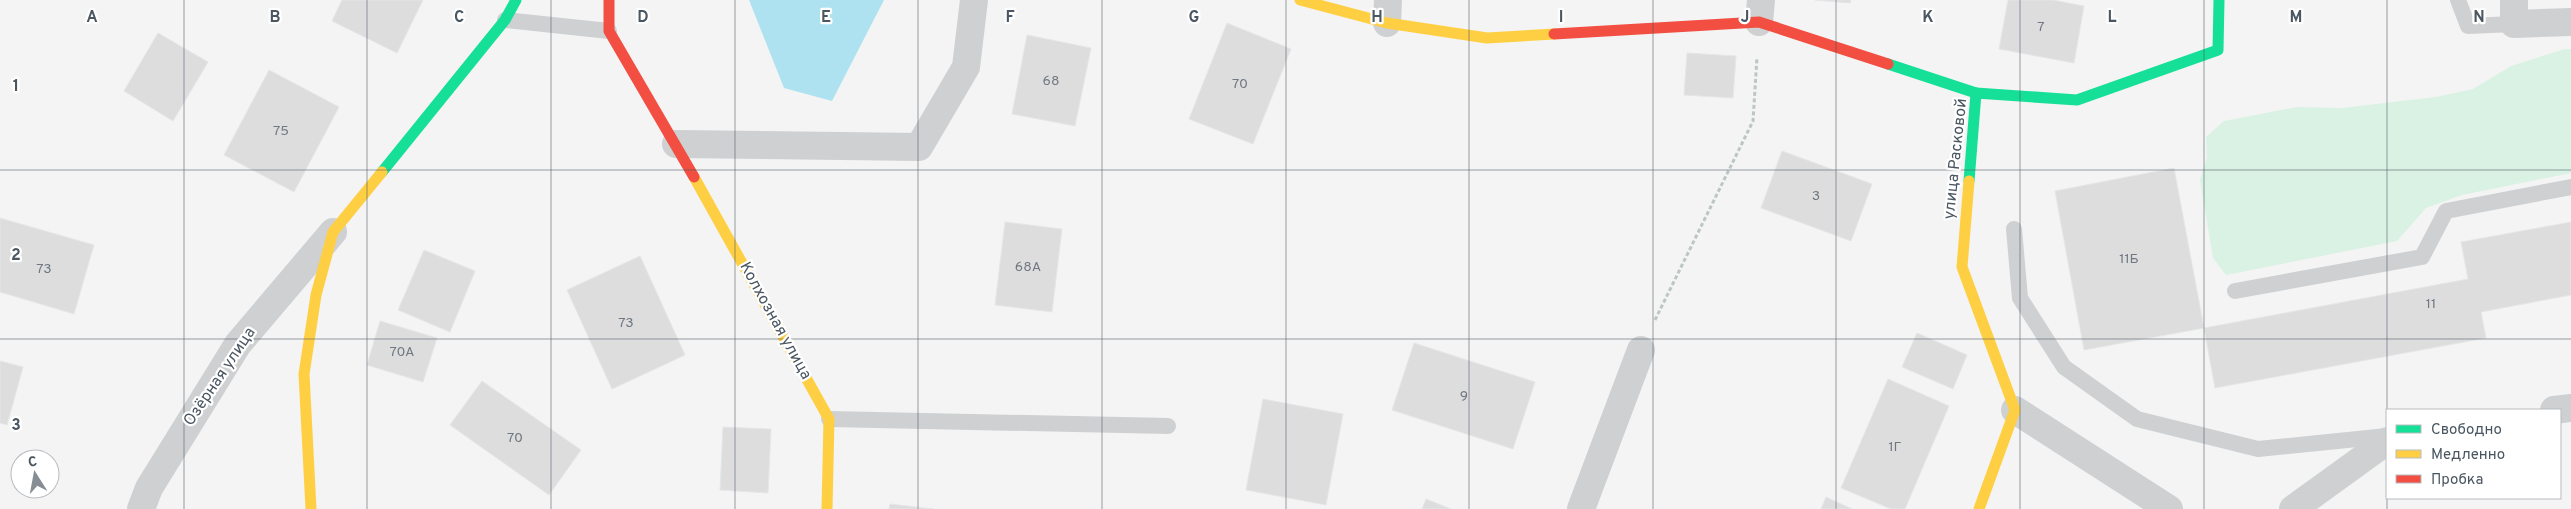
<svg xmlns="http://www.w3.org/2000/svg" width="2571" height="509" viewBox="0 0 2571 509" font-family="Overpass,sans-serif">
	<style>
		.green { fill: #d9f2e3 }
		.water { fill: #aee2f0 }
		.building { fill: #ddddde; stroke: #e5e6e7 }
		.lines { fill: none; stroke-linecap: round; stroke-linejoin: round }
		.path { stroke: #bcc7c4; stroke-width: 3; stroke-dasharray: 4 2.5; stroke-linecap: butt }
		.lane { stroke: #ced0d2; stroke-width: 16 }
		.street { stroke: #ced0d2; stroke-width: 28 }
		.fast { stroke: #16e098; stroke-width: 11 }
		.slow { stroke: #ffcf43; stroke-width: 11 }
		.jam { stroke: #f24e42; stroke-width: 11 }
		.grid { fill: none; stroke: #4a5661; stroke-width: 1; stroke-opacity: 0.55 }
		.labels { text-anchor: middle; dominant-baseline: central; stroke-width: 4.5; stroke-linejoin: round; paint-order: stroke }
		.number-label { font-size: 14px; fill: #707881 }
		.street-label { font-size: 16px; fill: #4a5661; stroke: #fff }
		.grid-label { font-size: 16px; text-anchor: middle; font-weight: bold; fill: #4a5661; stroke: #fff; stroke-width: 4.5; stroke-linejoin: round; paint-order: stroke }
	</style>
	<rect width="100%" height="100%" fill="#f4f4f4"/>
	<polygon class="green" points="2565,49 2571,49 2571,173 2462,195 2426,208 2397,241 2226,275 2213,258 2200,180 2207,157 2206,137 2224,121 2297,107 2342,108 2436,97 2473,89 2511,66"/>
	<polygon class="water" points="749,0 884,0 832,101 784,88"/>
	<g class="building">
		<polygon points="342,0 423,0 397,53 332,21"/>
		<polygon points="1815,0 1851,0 1850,3"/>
		<polygon points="2008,0 2053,0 2084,6 2074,63 1999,49"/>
		<polygon points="1227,23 1291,49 1253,144 1189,119"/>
		<polygon points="158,33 208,62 173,121 124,91"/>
		<polygon points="1027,35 1091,48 1075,126 1012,114"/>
		<polygon points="1687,53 1736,56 1733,98 1684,95"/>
		<polygon points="269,70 339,107 294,192 224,155"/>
		<polygon points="1782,151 1872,184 1851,241 1761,208"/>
		<polygon points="2174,168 2204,328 2084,350 2055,191"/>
		<polygon points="0,218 94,245 74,314 0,292"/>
		<polygon points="1005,222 1062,229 1052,312 995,305"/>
		<polygon points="2571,222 2571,295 2481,312 2486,338 2215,388 2204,328 2468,279 2461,242"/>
		<polygon points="424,250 475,271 450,332 398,310"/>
		<polygon points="640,256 685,355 612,389 567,290"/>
		<polygon points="380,321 437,338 423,382 367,365"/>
		<polygon points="1917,333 1967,355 1953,389 1902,367"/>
		<polygon points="1414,343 1535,382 1513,449 1392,410"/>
		<polygon points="0,361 23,367 7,425 0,423"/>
		<polygon points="1888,379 1949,406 1905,509 1891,509 1841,488"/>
		<polygon points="482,381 581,450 549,495 450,425"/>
		<polygon points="1263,399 1343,414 1326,505 1246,490"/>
		<polygon points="723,427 771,429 768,493 720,490"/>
		<polygon points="1826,497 1852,509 1821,509"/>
		<polygon points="1426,499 1451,509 1422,509"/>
		<polygon points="890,504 934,509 889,509"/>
	</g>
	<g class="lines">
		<polyline class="path" points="1655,320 1753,121 1757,57"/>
		<g class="lane">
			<polyline points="2458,0 2468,26 2514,24"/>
			<polyline points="505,20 609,31"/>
			<polyline points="2014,229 2020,298 2064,367 2137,419 2258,449 2387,436"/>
			<polyline points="2235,291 2422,257 2446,211 2571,187"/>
			<polyline points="829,419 1168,426"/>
		</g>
		<g class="street">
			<polyline points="2514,0 2514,24 2571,22"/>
			<polyline points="1759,22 1761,0"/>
			<polyline points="1387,23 1388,0"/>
			<polyline points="676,144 919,147 966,67 974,0"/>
			<polyline points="2015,410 2169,509"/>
			<polyline points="2554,410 2571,408"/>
			<polyline points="141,509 149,488 238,344 333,232"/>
			<polyline points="1581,509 1641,350"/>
			<polyline points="2293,509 2387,441"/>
		</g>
		<g class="fast">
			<polyline points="1888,64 1976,93"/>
			<polyline points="382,172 505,20 516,0"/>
			<polyline points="1969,181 1976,93 2077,100 2218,50 2219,0"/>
		</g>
		<g class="slow">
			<polyline points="1300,0 1387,23 1487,38 1554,34"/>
			<polyline points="694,177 829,419 827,509"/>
			<polyline points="1969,181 1962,267 2015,410 1979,509"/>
			<polyline points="311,509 304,374 316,295 333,232 382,172"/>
		</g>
		<g class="jam">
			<polyline points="609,0 609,31 694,177"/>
			<polyline points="1554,34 1759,22 1888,64"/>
		</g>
	</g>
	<path class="grid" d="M184,0V509M367,0V509M551,0V509M735,0V509M918,0V509M1102,0V509M1286,0V509M1469,0V509M1653,0V509M1836,0V509M2020,0V509M2204,0V509M2387,0V410M0,170H2571M0,339H2571M2387,498V509"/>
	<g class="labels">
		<g class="number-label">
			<text x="2041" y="27">7</text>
			<text x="1051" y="81">68</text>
			<text x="1240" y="84">70</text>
			<text x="281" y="131">75</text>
			<text x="1816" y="196">3</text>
			<text x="2129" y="259">11Б</text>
			<text x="1028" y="267">68А</text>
			<text x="44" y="269">73</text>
			<text x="2431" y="304">11</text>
			<text x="626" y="323">73</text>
			<text x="402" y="352">70А</text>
			<text x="1464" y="396">9</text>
			<text x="515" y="438">70</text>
			<text x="1895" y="447">1Г</text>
		</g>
		<g class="street-label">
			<text transform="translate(1956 159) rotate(-84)">улица Расковой</text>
			<text transform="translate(775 321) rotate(61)">Колхозная улица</text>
			<text transform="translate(220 377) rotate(-56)">Озёрная улица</text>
		</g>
	</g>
	<g class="grid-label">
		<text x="92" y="22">A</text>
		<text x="275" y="22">B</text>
		<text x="459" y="22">C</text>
		<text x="643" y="22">D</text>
		<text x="826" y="22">E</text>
		<text x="1010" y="22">F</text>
		<text x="1194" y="22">G</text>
		<text x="1377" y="22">H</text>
		<text x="1561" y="22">I</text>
		<text x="1745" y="22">J</text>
		<text x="1928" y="22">K</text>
		<text x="2112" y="22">L</text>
		<text x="2296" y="22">M</text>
		<text x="2479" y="22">N</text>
		<text x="16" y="91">1</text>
		<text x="16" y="260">2</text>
		<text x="16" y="430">3</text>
	</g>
	<rect x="2386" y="409" width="175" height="90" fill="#ffffff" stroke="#b7bbc0"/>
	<rect x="2396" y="425" width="25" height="8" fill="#16e098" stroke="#b7bbc0"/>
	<text x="2431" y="434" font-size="15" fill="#4a5661">Свободно</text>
	<rect x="2396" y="450" width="25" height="8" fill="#ffcf43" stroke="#b7bbc0"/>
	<text x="2431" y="459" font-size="15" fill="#4a5661">Медленно</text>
	<rect x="2396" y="475" width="25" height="8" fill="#f24e42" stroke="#b7bbc0"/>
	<text x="2431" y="484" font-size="15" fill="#4a5661">Пробка</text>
	<g transform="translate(35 474) rotate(349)"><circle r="24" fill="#ffffff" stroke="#b7bbc0"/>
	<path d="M0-4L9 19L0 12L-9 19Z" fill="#868d94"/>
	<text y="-8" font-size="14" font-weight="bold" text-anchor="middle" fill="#4a5661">С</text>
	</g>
</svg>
